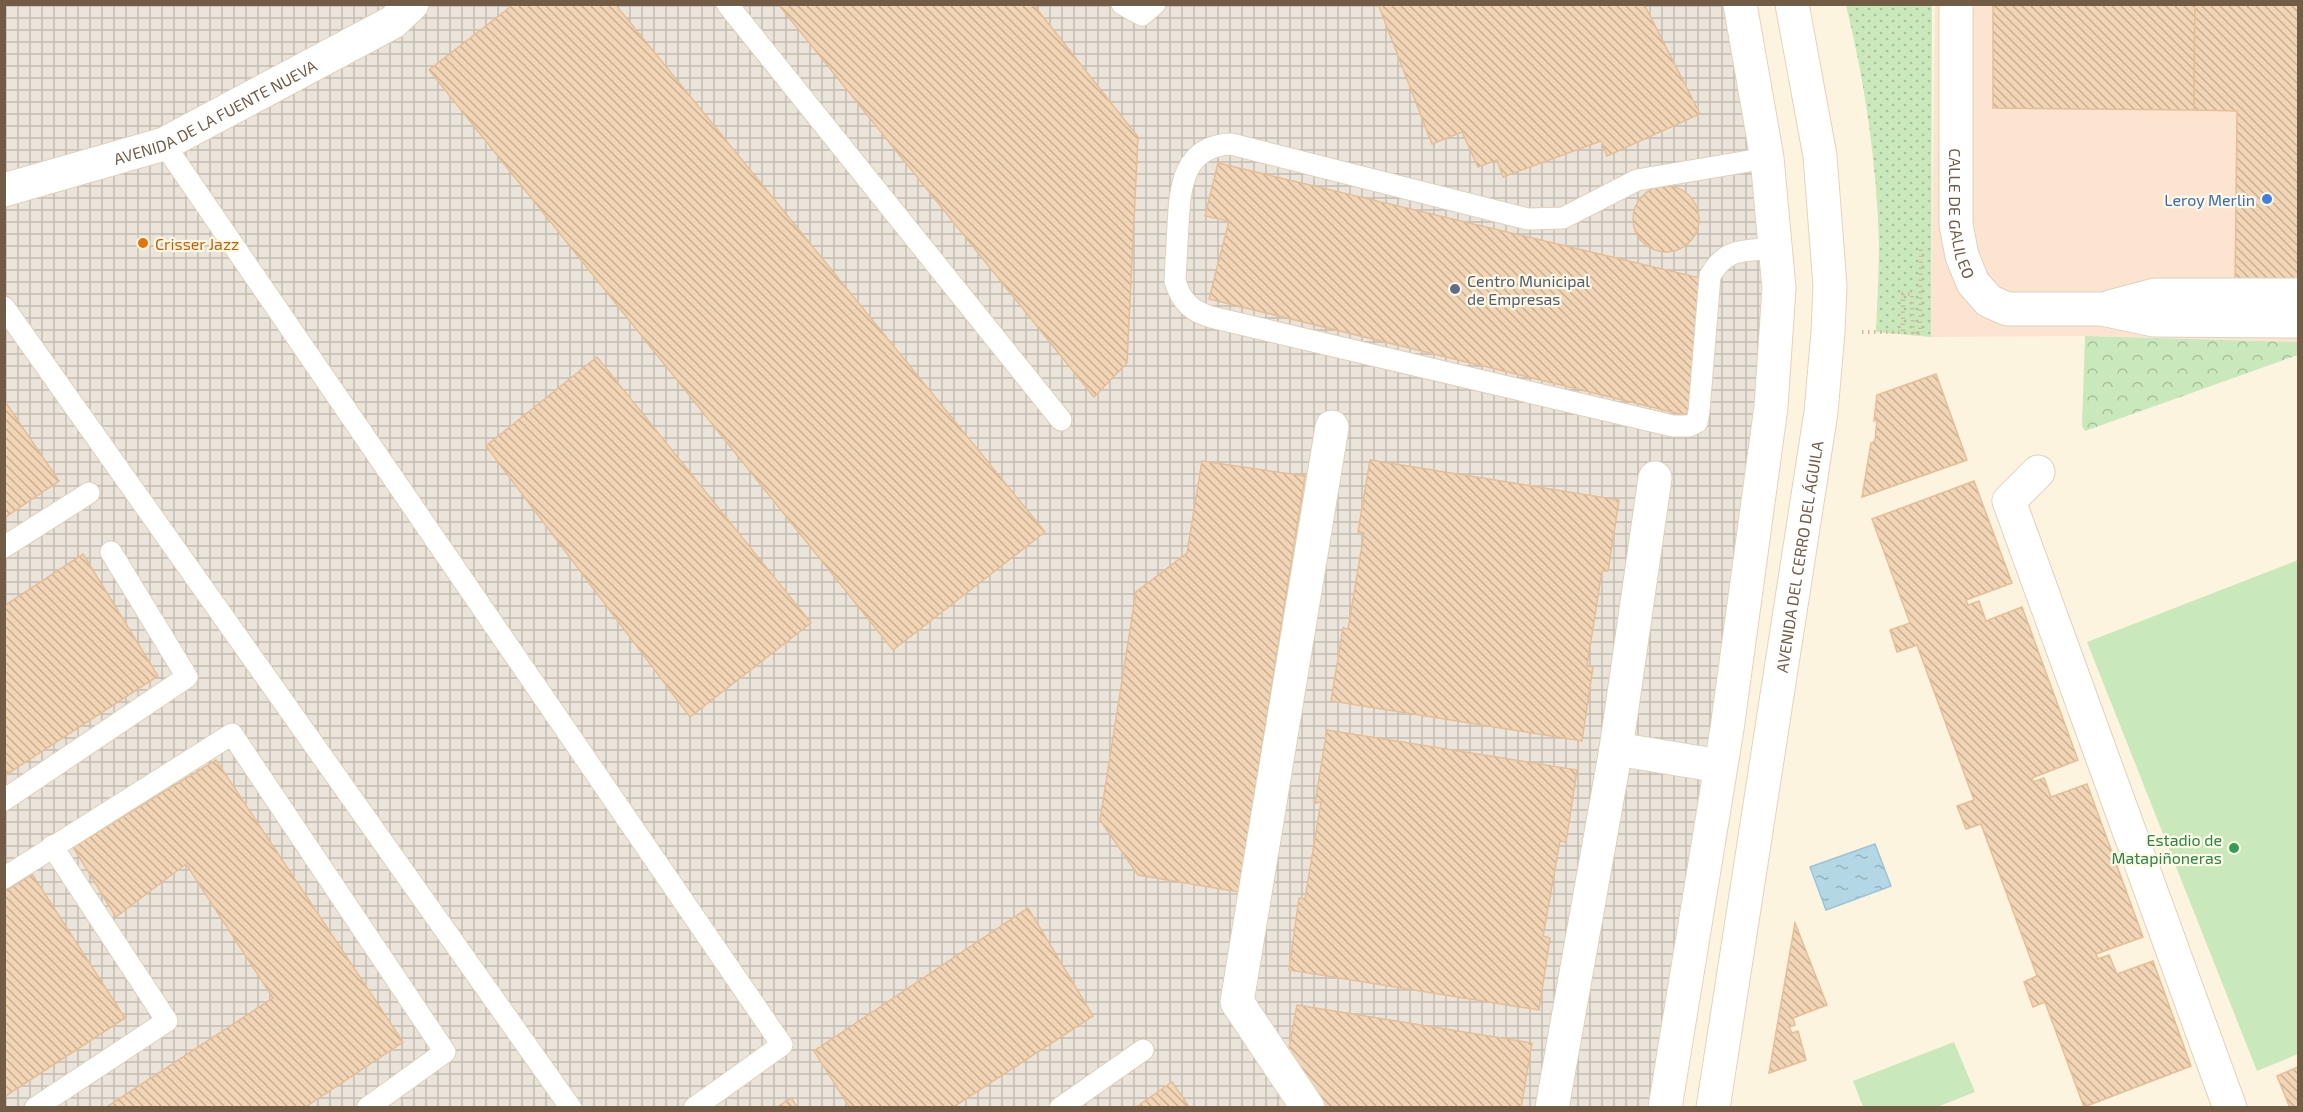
<svg xmlns="http://www.w3.org/2000/svg" width="2303" height="1112" viewBox="0 0 2303 1112" font-family="'Exo 2',sans-serif">
	<style>
		.commercial { fill: #fde4d1 }
		.industrial { fill: url(#industrial-grid) }
		.grass { fill: url(#grass-dots) }
		.park { fill: url(#park-crowns) }
		.pitch { fill: #c9e9bd }
		.water { fill: url(#water-ripples); stroke: #99c5d7; stroke-width: 1.5 }
		.building { fill: url(#building-back-hatch); stroke: #e5be95; stroke-width: 1.5 }
		.lines { fill: none; stroke-linecap: round; stroke-linejoin: round }
		.lane-casing { stroke: #e0d1ba; stroke-width: 23 }
		.street-casing { stroke: #e0d1ba; stroke-width: 35 }
		.secondary-casing { stroke: #e5d3b8; stroke-width: 35 }
		.path { stroke: #d6b999; stroke-width: 4; stroke-dasharray: 1.5 4.5; stroke-linecap: butt }
		.lane { stroke: #fff; stroke-width: 21 }
		.street { stroke: #fff; stroke-width: 33 }
		.secondary { stroke: #fff; stroke-width: 33 }
		.shop-dot { fill: #3f7fe0; stroke: #fff8e4; stroke-width: 2 }
		.food-dot { fill: #e8710a; stroke: #fff8e4; stroke-width: 2 }
		.service-dot { fill: #5c6f8a; stroke: #fff8e4; stroke-width: 2 }
		.leisure-dot { fill: #2e9e5b; stroke: #fff8e4; stroke-width: 2 }
		.labels { text-anchor: middle; dominant-baseline: central; stroke-width: 4.5; stroke-linejoin: round; paint-order: stroke }
		.street-label { font-size: 16px; fill: #725c46; stroke: #fff8e4 }
		.shop-label { font-size: 16px; fill: #366cbe; stroke: #fff8e4; text-anchor: end }
		.food-label { font-size: 16px; fill: #c56008; stroke: #fff8e4; text-anchor: start }
		.service-label { font-size: 16px; fill: #4e5e75; stroke: #fff8e4; text-anchor: start }
		.leisure-label { font-size: 16px; fill: #27864d; stroke: #fff8e4; text-anchor: end }
	</style>
	<defs>
		<pattern id="industrial-grid" width="8" height="8" patternUnits="userSpaceOnUse" patternTransform="scale(1.5)"><rect width="8" height="8" fill="#eae4da"/><path d="M0 4h8M4 0v8" fill="none" stroke="#c2bcb3"/></pattern>
		<pattern id="grass-dots" width="8" height="8" patternUnits="userSpaceOnUse" patternTransform="scale(1.5)"><rect width="8" height="8" fill="#c9e9bd"/><path d="M2 2h.1M6 6h.1" fill="none" stroke="#a8c09b" stroke-width="1.8" stroke-linecap="round"/></pattern>
		<pattern id="park-crowns" width="20" height="18" patternUnits="userSpaceOnUse" patternTransform="scale(1.5)"><rect width="20" height="18" fill="#c9e9bd"/><path d="M2 6a3 3 0 1 1 6 0M12 15a3 3 0 1 1 6 0" fill="none" stroke="#a8c09b"/></pattern>
		<pattern id="water-ripples" width="26" height="14" patternUnits="userSpaceOnUse" patternTransform="scale(1.5)"><rect width="26" height="14" fill="#b3d7e5"/><path d="M2 4q2-2 4 0t4 0M15 11q2-2 4 0t4 0" fill="none" stroke="#96b2bb"/></pattern>
		<pattern id="building-back-hatch" width="6" height="6" patternUnits="userSpaceOnUse" patternTransform="scale(1.5)"><rect width="6" height="6" fill="#f2d5b5"/><path d="M-1 5l2 2M0 0l6 6M5-1l2 2" fill="none" stroke="#c8b095"/></pattern>
	</defs>
	<rect width="100%" height="100%" fill="#fcf4de"/>
	<polygon class="commercial" points="1935,5 2298,5 2298,342 2085,336 1931,337"/>
	<polygon class="industrial" points="5,5 1740,5 1779,288 1665,1107 5,1108"/>
	<path class="grass" d="M1846,5H1932L1931,337L1876,332C1877,303 1879,274 1879,245C1877,164 1865,83 1846,5Z"/>
	<polygon class="park" points="2085,336 2298,342 2298,355 2085,431 2082,426"/>
	<g class="pitch">
		<polygon points="2298,560 2298,1054 2257,1071 2087,642"/>
		<polygon points="1954,1042 1975,1092 1937,1107 1863,1107 1853,1081"/>
	</g>
	<polygon class="water" points="1875,844 1891,886 1826,910 1810,867"/>
	<g class="building">
		<polygon points="514,4 615,4 1045,532 893,650 429,70"/>
		<polygon points="778,4 1033,4 1138,137 1127,363 1094,397"/>
		<polygon points="1378,4 1644,4 1700,114 1607,156 1601,141 1503,177 1497,160 1478,167 1462,132 1432,144"/>
		<polygon points="1993,4 2195,4 2194,110 1993,108"/>
		<polygon points="2195,4 2298,4 2298,288 2235,287 2237,111 2194,110"/>
		<polygon points="1218,163 1700,278 1691,411 1684,415 1209,299 1229,221 1205,216"/>
		<circle cx="1666" cy="219" r="33"/>
		<polygon points="597,357 811,623 690,717 486,446"/>
		<polygon points="1936,374 1967,460 1862,497 1871,443 1875,441 1877,419 1874,421 1877,395"/>
		<polygon points="4,400 59,481 4,518"/>
		<polygon points="1370,460 1619,500 1608,571 1602,571 1587,666 1593,667 1582,741 1331,701 1343,628 1348,629 1364,533 1358,532"/>
		<polygon points="1202,461 1305,476 1239,892 1138,875 1100,820 1136,592 1187,553"/>
		<polygon points="1974,481 2012,583 1966,600 1968,605 1979,601 1986,621 2022,607 2078,760 2032,778 2033,782 2044,778 2051,797 2087,784 2143,937 2096,954 2098,959 2109,955 2117,974 2153,961 2191,1066 2084,1107 2045,1002 2033,1007 2024,982 2037,976 1981,824 1966,829 1957,806 1974,800 1917,645 1897,652 1890,630 1910,623 1872,519"/>
		<polygon points="83,554 158,676 4,776 4,606"/>
		<polygon points="1327,730 1577,770 1566,842 1560,841 1543,936 1550,938 1539,1010 1289,970 1299,898 1305,899 1321,802 1315,803"/>
		<polygon points="216,760 403,1042 304,1108 105,1108 273,998 186,864 116,917 73,847"/>
		<polygon points="32,874 125,1018 4,1097 4,892"/>
		<polygon points="1028,908 1093,1016 952,1108 850,1108 814,1051"/>
		<polygon points="1795,923 1827,1005 1793,1018 1795,1025 1789,1027 1792,1033 1798,1031 1806,1060 1769,1073"/>
		<polygon points="1297,1005 1532,1043 1521,1108 1318,1108 1286,1064"/>
		<polygon points="2298,1067 2298,1108 2290,1108 2277,1076"/>
		<polygon points="1172,1082 1190,1108 1135,1108"/>
		<polygon points="791,1098 798,1108 776,1108"/>
	</g>
	<g class="lines">
		<defs>
			<g id="lane">
				<polyline points="727,4 1061,420"/>
				<polyline points="1122,4 1142,15 1155,4"/>
				<polyline points="164,144 782,1045 694,1108"/>
				<path d="M1767,158L1637,180L1563,218L1528,219L1231,144C1183,146 1180,187 1178,225C1177,244 1176,263 1175,281C1181,301 1191,311 1211,317L1673,426H1689L1697,422L1699,411L1710,276C1727,246 1744,252 1775,248"/>
				<polyline points="4,307 571,1108"/>
				<polyline points="4,547 89,493"/>
				<polyline points="4,800 187,677 111,552"/>
				<polyline points="4,878 232,734 445,1052 367,1108"/>
				<polyline points="35,1108 167,1021 52,846"/>
				<polyline points="1060,1108 1143,1050"/>
			</g>
			<g id="street">
				<path id="s1" d="M1956,4V225L1962,256L1973,283L1989,301L2007,309H2102L2154,320L2298,321"/>
				<path id="s2" d="M4,190L164,144L393,22L412,4"/>
				<polyline points="2110,307 2155,295 2298,295"/>
				<polyline points="2038,472 2009,501 2230,1108"/>
				<polyline points="1616,749 1720,766"/>
				<polyline points="1308,1108 1237,1002 1332,427"/>
				<polyline points="1552,1108 1616,749 1655,478"/>
			</g>
			<g id="secondary">
				<polyline points="1665,1108 1727,729 1771,407 1779,288 1767,158 1740,4"/>
				<path id="s3" d="M1713,1108L1821,412L1828,332L1830,286L1820,156L1792,4"/>
			</g>
		</defs>
		<use href="#lane" class="lane-casing"/>
		<use href="#street" class="street-casing"/>
		<use href="#secondary" class="secondary-casing"/>
		<polyline class="path" points="1862,332 1903,332 1903,294 1912,294 1913,333 1920,333 1921,247"/>
		<use href="#lane" class="lane"/>
		<use href="#street" class="street"/>
		<use href="#secondary" class="secondary"/>
	</g>
	<circle class="shop-dot" cx="2267" cy="199" r="6"/>
	<circle class="food-dot" cx="143" cy="243" r="6"/>
	<circle class="service-dot" cx="1455" cy="289" r="6"/>
	<circle class="leisure-dot" cx="2234" cy="848" r="6"/>
	<g class="labels">
		<g class="street-label">
			<text stroke="none"><textPath href="#s2" startOffset="226">AVENIDA DE LA FUENTE NUEVA</textPath></text>
			<text stroke="none"><textPath href="#s1" startOffset="210">CALLE DE GALILEO</textPath></text>
			<text stroke="none"><textPath href="#s3" startOffset="558">AVENIDA DEL CERRO DEL ÁGUILA</textPath></text>
		</g>
		<g class="shop-label">
			<text x="2255" y="199">Leroy Merlin</text>
		</g>
		<g class="food-label">
			<text x="155" y="243">Crisser Jazz</text>
		</g>
		<g class="service-label">
			<text x="1467" y="280">Centro Municipal<tspan x="1467" dy="18">de Empresas</tspan></text>
		</g>
		<g class="leisure-label">
			<text x="2222" y="839">Estadio de<tspan x="2222" dy="18">Matapiñoneras</tspan></text>
		</g>
	</g>
	<rect width="2303" height="1112" fill="none" stroke="#725c46" stroke-width="12"/>
</svg>
